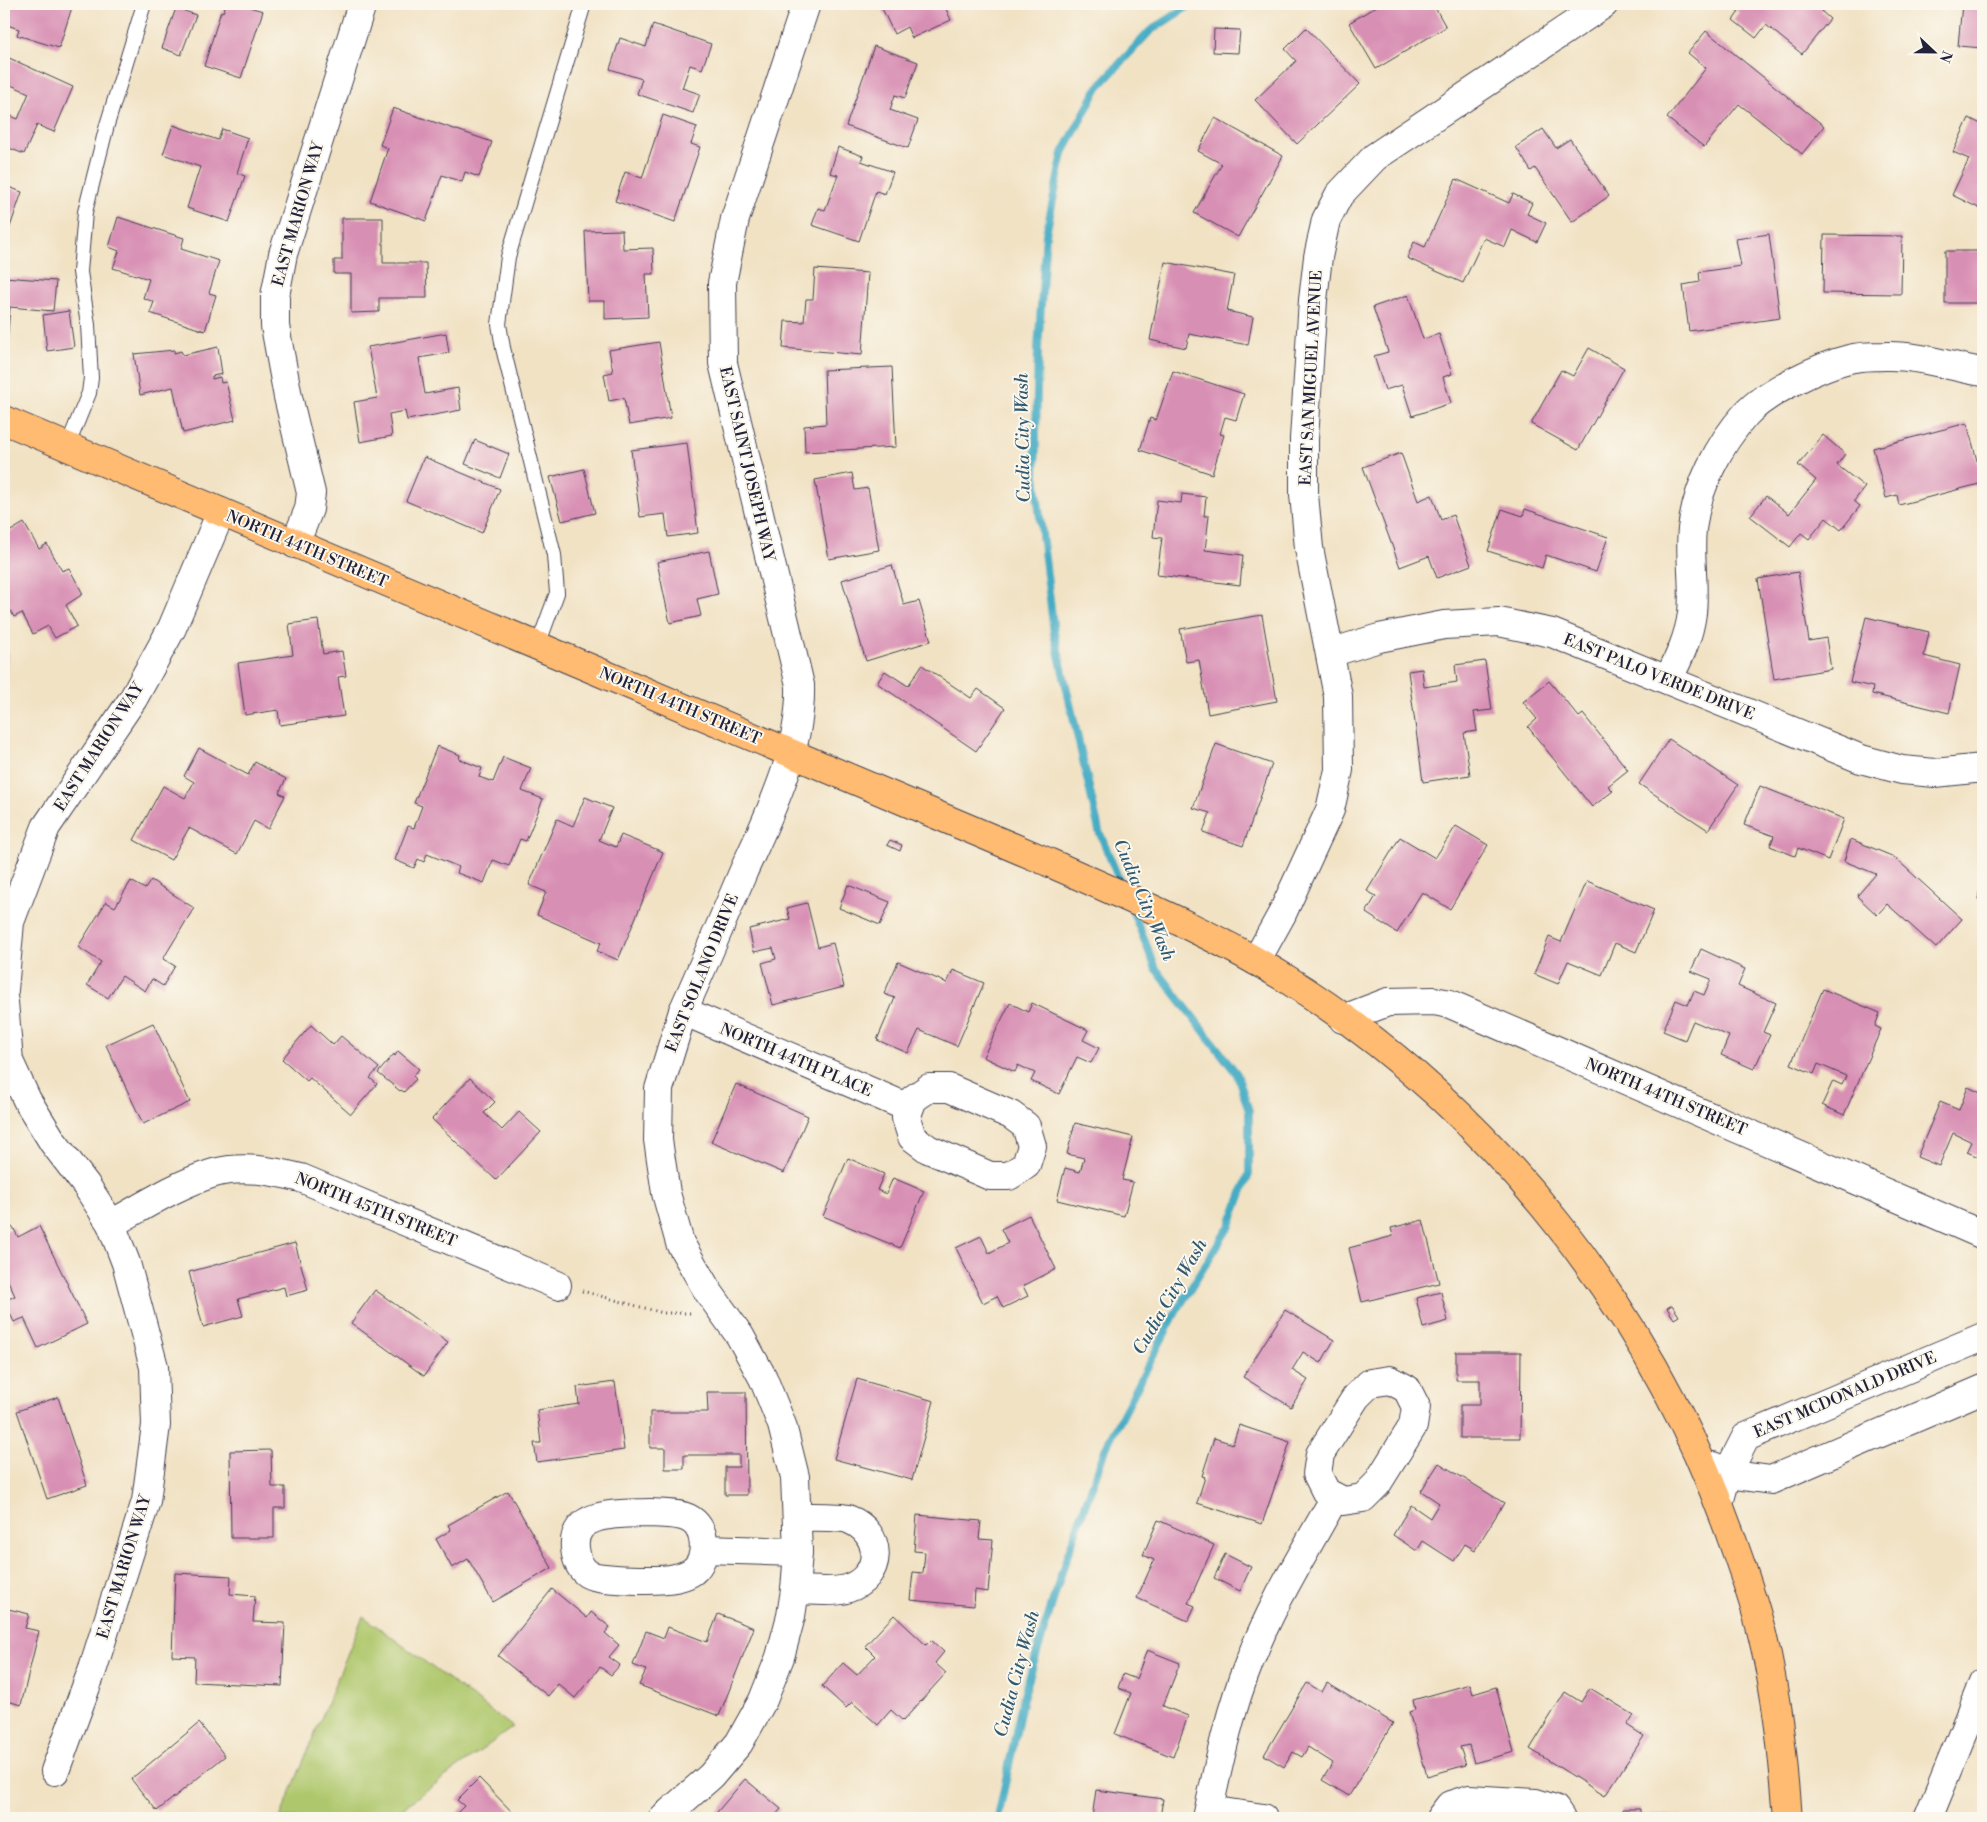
<svg xmlns="http://www.w3.org/2000/svg" width="1987" height="1822" viewBox="0 0 1987 1822" font-family="'Libre Bodoni',serif">
	<style>
		.green { fill: #afc76c; stroke: #687454 }
		.lines { fill: none; stroke-linecap: round; stroke-linejoin: round }
		.stream { stroke: #44acc4; stroke-width: 8 }
		.building { fill: #d88fb4 }
		.service-casing { stroke: #413f50; stroke-width: 16 }
		.minor-casing { stroke: #413f50; stroke-width: 30 }
		.primary-casing { stroke: #413f50; stroke-width: 30 }
		.path { stroke: #413f50; stroke-width: 3; stroke-dasharray: 1 4; stroke-linecap: butt }
		.service { stroke: #fff; stroke-width: 14 }
		.minor { stroke: #fff; stroke-width: 28 }
		.primary { stroke: #febb71; stroke-width: 28 }
		.labels { text-anchor: middle; dominant-baseline: central; stroke-width: 4; stroke-linejoin: round; paint-order: stroke }
		.street-label { font-size: 16px; fill: #22223b; stroke: #fbf7ec }
		.water-label { font-size: 18px; font-style: italic; fill: #305972; stroke: #fbf7ec }
	</style>
	<rect width="100%" height="100%" fill="#fbf7ec"/>
	<filter id="ink" filterUnits="userSpaceOnUse"><feTurbulence type="fractalNoise" baseFrequency=".02" numOctaves="2"/><feDisplacementMap in="SourceGraphic" scale="10" xChannelSelector="R" yChannelSelector="G"/><feConvolveMatrix kernelMatrix="1 2 1 2 8 2 1 2 1" color-interpolation-filters="sRGB"/></filter>
	<filter id="wash" filterUnits="userSpaceOnUse"><feTurbulence type="fractalNoise" baseFrequency=".0096" numOctaves="4" result="noise"/><feDisplacementMap in="SourceGraphic" scale="20" xChannelSelector="R" yChannelSelector="G"/><feGaussianBlur stdDeviation="1.12" result="paint"/><feColorMatrix in="noise" values="0 0 0 0 0 0 0 0 0 0 0 0 0 0 0 0 0 1.4 0 .05"/><feComposite in="paint" operator="in"/></filter>
	<g filter="url(#wash)">
		<rect width="100%" height="100%" fill="#f1e2c4"/>
		<polygon class="green" points="363,1616 513,1727 389,1818 280,1818"/>
		<g class="lines">
			<g class="stream">
				<polyline points="1122,887 1099,831 1054,633 1035,476 1038,349 1046,234 1063,153 1098,87 1150,31 1192,4"/>
				<polyline points="998,1818 1023,1698 1065,1562 1106,1447 1176,1312 1230,1225 1249,1174 1249,1111 1237,1074 1156,969 1131,907"/>
			</g>
		</g>
		<g id="blocks">
			<g class="building">
				<polygon points="4,4 73,4 59,48 17,35 19,29 4,24"/>
				<polygon points="226,4 250,4 249,7 263,11 241,78 204,66 221,11 223,12"/>
				<polygon points="880,4 957,4 946,9 951,20 912,38 907,27 894,34"/>
				<polygon points="1380,4 1433,4 1446,27 1376,69 1349,23"/>
				<polygon points="1729,4 1827,4 1821,11 1830,19 1802,54 1766,25 1756,38 1733,20 1739,12"/>
				<polygon points="1962,4 1983,4 1983,48 1958,46"/>
				<polygon points="176,8 196,15 181,55 162,48"/>
				<polygon points="653,24 711,44 702,69 690,65 682,88 700,94 693,113 637,94 642,79 610,69 620,38 646,47"/>
				<polygon points="1306,28 1360,84 1297,144 1255,100 1296,61 1285,49"/>
				<polygon points="1214,29 1240,30 1238,53 1213,52"/>
				<polygon points="1706,31 1824,126 1802,154 1739,104 1704,147 1667,118 1706,68 1688,53"/>
				<polygon points="874,46 918,62 905,98 895,95 890,110 918,120 908,148 846,126"/>
				<polygon points="7,57 73,87 54,132 37,125 24,154 4,146 4,113 18,119 29,93 4,82 4,66"/>
				<polygon points="393,108 492,142 479,177 465,172 462,182 442,175 426,221 370,201 388,148 380,145"/>
				<polygon points="663,115 697,127 691,144 700,147 675,222 615,201 625,172 642,178"/>
				<polygon points="1215,118 1283,156 1238,237 1194,213 1222,164 1198,151"/>
				<polygon points="1969,118 1983,125 1983,210 1952,195 1969,159 1953,152"/>
				<polygon points="173,125 218,140 222,129 248,138 237,173 245,176 229,222 187,208 200,167 163,154"/>
				<polygon points="1543,129 1556,148 1570,139 1609,196 1572,222 1535,168 1531,171 1516,147"/>
				<polygon points="838,147 863,156 861,161 893,172 885,194 876,191 859,241 812,225 818,208 825,210 838,175 830,173"/>
				<polygon points="4,175 9,177 6,186 22,192 10,227 4,225"/>
				<polygon points="1456,179 1509,203 1513,194 1532,203 1527,214 1546,223 1537,242 1512,230 1505,247 1484,238 1463,283 1407,258 1414,242 1425,247"/>
				<polygon points="118,217 184,238 181,249 219,261 209,293 216,295 205,331 150,313 154,302 143,298 149,279 113,268 119,251 109,247"/>
				<polygon points="342,218 383,218 383,263 426,263 427,298 379,298 379,312 351,313 351,274 334,274 334,260 342,260"/>
				<polygon points="622,230 623,249 653,248 654,274 646,274 648,317 605,319 605,301 588,301 585,231"/>
				<polygon points="1769,234 1780,318 1689,331 1683,285 1700,282 1699,272 1741,266 1736,239"/>
				<polygon points="1824,235 1902,236 1901,294 1823,293"/>
				<rect x="1945" y="251" width="38" height="52"/>
				<polygon points="1165,262 1234,275 1227,311 1253,317 1248,345 1189,334 1186,348 1150,340"/>
				<polygon points="815,269 868,273 862,355 783,348 785,321 804,322 806,299 813,299"/>
				<polygon points="4,277 56,281 53,311 10,307 7,345 4,345"/>
				<polygon points="1408,295 1423,339 1439,334 1452,374 1443,377 1451,403 1412,416 1402,385 1385,390 1374,356 1388,352 1373,307"/>
				<polygon points="69,311 74,347 47,351 43,315"/>
				<polygon points="446,333 449,353 419,358 425,394 458,388 461,410 407,420 405,411 389,414 392,436 360,442 354,402 377,398 368,347"/>
				<polygon points="659,342 671,418 629,425 624,398 609,401 604,374 613,372 609,350"/>
				<polygon points="218,347 222,374 212,376 212,379 220,377 221,383 226,382 235,420 183,433 173,387 140,395 134,354 174,350 174,353 181,351 183,355"/>
				<polygon points="1589,348 1624,368 1578,450 1531,424 1561,370 1573,376"/>
				<polygon points="892,367 896,447 805,452 804,426 826,424 824,370"/>
				<polygon points="1173,371 1244,394 1236,420 1225,417 1220,434 1224,435 1212,474 1140,450 1150,418 1156,420"/>
				<polygon points="1967,423 1983,483 1899,505 1897,495 1886,498 1873,448"/>
				<polygon points="1823,435 1845,454 1837,465 1865,487 1854,501 1860,506 1841,530 1826,518 1809,539 1801,533 1790,547 1750,516 1766,496 1789,514 1816,480 1798,465"/>
				<polygon points="475,440 509,454 500,478 465,464"/>
				<polygon points="687,443 698,533 668,537 665,514 640,517 631,450"/>
				<polygon points="1401,453 1418,501 1432,495 1441,520 1453,515 1471,565 1437,578 1429,556 1400,567 1363,467"/>
				<polygon points="424,457 500,489 482,533 406,501"/>
				<polygon points="584,469 595,513 562,521 550,477"/>
				<polygon points="852,473 855,490 868,488 879,550 829,559 815,480"/>
				<polygon points="1182,494 1206,497 1204,516 1209,516 1205,550 1243,555 1240,585 1157,575 1162,538 1153,537 1157,500 1181,503"/>
				<polygon points="1502,509 1523,516 1525,509 1608,537 1596,572 1546,555 1542,568 1488,551"/>
				<polygon points="24,523 39,549 47,544 62,571 69,568 83,594 66,605 77,626 55,638 48,626 33,634 22,613 14,617 4,598 4,535"/>
				<polygon points="709,551 718,594 697,599 701,616 670,623 657,562"/>
				<polygon points="892,565 904,605 919,601 931,641 866,661 842,580"/>
				<polygon points="1798,572 1809,641 1826,638 1831,669 1774,679 1758,579"/>
				<polygon points="1979,609 1983,609 1983,631 1981,631"/>
				<polygon points="1262,615 1277,701 1208,714 1199,660 1186,662 1180,629"/>
				<polygon points="1866,617 1929,632 1924,656 1960,665 1949,713 1872,694 1873,687 1850,682"/>
				<polygon points="318,620 323,654 342,651 346,676 338,677 344,716 280,725 278,710 245,715 238,663 293,655 289,624"/>
				<polygon points="4,648 8,648 5,694 4,694"/>
				<polygon points="1485,661 1492,710 1474,712 1477,731 1464,733 1470,775 1423,782 1408,671 1422,669 1424,687 1457,682 1455,665"/>
				<polygon points="922,665 971,698 978,689 1005,708 976,751 877,683 885,671 908,686"/>
				<polygon points="1549,681 1579,717 1583,714 1628,770 1608,786 1613,791 1592,807 1528,727 1537,719 1523,702"/>
				<polygon points="1669,739 1738,785 1708,830 1639,784"/>
				<polygon points="1216,744 1272,764 1243,846 1203,832 1210,813 1193,808"/>
				<polygon points="437,746 460,755 459,759 482,768 479,777 493,782 503,757 531,768 522,791 543,799 526,841 520,839 509,866 493,860 484,883 457,873 459,867 427,854 424,862 418,859 414,868 395,860 408,826 414,828 422,806 414,803"/>
				<polygon points="199,748 248,775 255,762 286,779 279,793 285,796 268,829 254,821 237,854 189,828 171,860 134,840 163,786 185,798 194,782 184,776"/>
				<polygon points="1760,786 1844,819 1828,860 1798,848 1795,856 1770,846 1774,836 1744,825"/>
				<polygon points="585,797 612,808 599,840 616,847 621,835 663,852 618,960 597,951 601,943 537,915 546,892 529,885 557,819 573,826"/>
				<polygon points="1456,826 1488,845 1450,909 1422,892 1397,933 1366,913 1376,896 1367,891 1400,837 1435,858"/>
				<polygon points="1851,839 1894,857 1962,919 1936,948 1887,904 1877,915 1857,896 1876,874 1844,861"/>
				<polygon points="890,840 902,845 900,851 887,845"/>
				<polygon points="1982,875 1983,876 1983,901 1978,900"/>
				<polygon points="151,880 194,908 163,959 175,966 163,986 152,979 145,991 122,976 108,998 87,985 101,962 78,947 106,902 115,907 131,881 145,889"/>
				<polygon points="1587,881 1654,910 1636,952 1615,943 1602,975 1568,961 1558,984 1534,974 1549,937 1561,942"/>
				<polygon points="848,885 890,902 880,925 839,908"/>
				<polygon points="807,903 818,947 833,943 844,987 773,1005 762,963 776,959 773,948 754,952 749,929 790,919 787,908"/>
				<polygon points="1701,949 1745,969 1738,986 1776,1003 1763,1032 1770,1035 1754,1069 1721,1055 1729,1036 1693,1021 1685,1040 1663,1031 1676,1000 1688,1005 1694,991 1704,995 1711,979 1691,971"/>
				<polygon points="898,962 947,983 953,970 984,983 957,1046 919,1030 908,1053 877,1040 895,998 884,994"/>
				<polygon points="1823,989 1880,1013 1875,1026 1881,1029 1844,1115 1822,1105 1833,1081 1842,1085 1846,1076 1818,1064 1814,1074 1791,1064"/>
				<polygon points="1010,1003 1028,1012 1032,1003 1088,1030 1083,1040 1099,1048 1091,1063 1077,1057 1059,1094 1031,1081 1035,1073 1018,1065 1015,1072 983,1057"/>
				<polygon points="153,1023 190,1102 143,1124 106,1045"/>
				<polygon points="311,1025 333,1045 341,1036 379,1068 370,1078 377,1084 351,1114 310,1078 307,1081 282,1059"/>
				<polygon points="398,1051 419,1069 413,1076 416,1079 404,1092 401,1090 400,1091 378,1073 394,1054 395,1056"/>
				<polygon points="470,1078 495,1102 484,1113 502,1130 519,1112 541,1132 496,1180 432,1119"/>
				<polygon points="736,1084 808,1116 784,1173 711,1142"/>
				<polygon points="1968,1087 1983,1094 1983,1159 1967,1152 1972,1142 1953,1133 1939,1166 1917,1157 1940,1102 1959,1110"/>
				<polygon points="1075,1123 1133,1137 1122,1180 1133,1182 1124,1216 1057,1200 1065,1168 1080,1172 1084,1158 1067,1154"/>
				<polygon points="848,1158 884,1174 877,1190 886,1194 893,1178 924,1191 900,1248 823,1216"/>
				<polygon points="1029,1215 1056,1269 1023,1286 1028,1296 1003,1308 997,1296 983,1303 956,1248 981,1236 989,1253 1008,1243 1001,1229"/>
				<polygon points="1423,1220 1439,1283 1362,1302 1349,1248 1393,1236 1391,1228"/>
				<polygon points="39,1226 87,1324 38,1348 24,1318 14,1322 4,1301 15,1296 4,1272 4,1232 13,1227 18,1237"/>
				<polygon points="295,1243 308,1290 286,1296 284,1287 238,1299 243,1316 203,1327 189,1272"/>
				<polygon points="375,1290 448,1342 424,1376 351,1323"/>
				<polygon points="1441,1292 1448,1321 1423,1328 1416,1298"/>
				<polygon points="1672,1305 1679,1316 1674,1319 1667,1308"/>
				<polygon points="1285,1310 1334,1340 1321,1363 1303,1352 1292,1370 1308,1380 1291,1407 1243,1377"/>
				<polygon points="1456,1352 1521,1352 1520,1438 1460,1438 1460,1405 1480,1405 1480,1380 1456,1380"/>
				<polygon points="857,1379 934,1401 912,1480 834,1459"/>
				<polygon points="615,1382 624,1450 537,1462 534,1443 541,1443 537,1410 579,1404 577,1387"/>
				<polygon points="707,1392 746,1392 747,1495 725,1495 725,1467 739,1467 739,1455 684,1455 684,1469 665,1469 665,1448 650,1448 650,1412 708,1412"/>
				<polygon points="58,1397 87,1485 47,1499 17,1411"/>
				<polygon points="1239,1425 1290,1442 1262,1524 1197,1503 1205,1477 1202,1476 1214,1438 1233,1444"/>
				<polygon points="271,1450 272,1487 285,1487 285,1508 274,1508 274,1538 231,1538 230,1451"/>
				<polygon points="1439,1463 1504,1503 1475,1550 1465,1544 1454,1561 1423,1541 1417,1551 1393,1535 1411,1505 1430,1518 1439,1503 1421,1491"/>
				<polygon points="508,1491 552,1568 493,1602 468,1559 452,1568 436,1539 451,1530 448,1525"/>
				<polygon points="917,1515 981,1521 979,1539 993,1540 988,1592 975,1590 974,1606 910,1600 913,1572 923,1573 925,1552 914,1551"/>
				<polygon points="1158,1520 1214,1545 1188,1603 1195,1606 1188,1621 1137,1598 1154,1560 1143,1555"/>
				<polygon points="1225,1554 1251,1567 1240,1591 1214,1578"/>
				<polygon points="175,1573 231,1576 230,1594 255,1596 253,1622 285,1623 282,1686 194,1682 195,1657 172,1656"/>
				<polygon points="552,1589 587,1618 591,1612 610,1627 605,1633 619,1645 609,1657 620,1665 611,1675 600,1667 575,1698 558,1684 548,1696 498,1656"/>
				<polygon points="4,1608 29,1614 25,1628 39,1631 21,1705 4,1700"/>
				<polygon points="718,1614 754,1628 719,1716 639,1685 646,1670 633,1665 646,1631 664,1638 668,1627 707,1642"/>
				<polygon points="894,1615 926,1645 931,1640 944,1652 935,1663 946,1673 903,1721 891,1710 878,1725 852,1702 846,1708 822,1686 843,1663 857,1675 875,1656 865,1646"/>
				<polygon points="1147,1650 1180,1663 1163,1706 1188,1716 1173,1757 1115,1734 1131,1693 1118,1688 1123,1674 1136,1679"/>
				<polygon points="1307,1683 1322,1692 1327,1683 1393,1723 1349,1796 1322,1780 1333,1763 1308,1747 1302,1757 1293,1752 1284,1767 1264,1755"/>
				<polygon points="1470,1684 1473,1694 1496,1687 1514,1752 1474,1763 1469,1745 1460,1747 1466,1765 1427,1776 1409,1712 1415,1710 1413,1700"/>
				<polygon points="1590,1688 1634,1715 1627,1725 1644,1736 1605,1796 1530,1749 1565,1692 1581,1702"/>
				<polygon points="199,1723 225,1756 157,1811 131,1779"/>
				<polygon points="479,1778 518,1818 452,1818 464,1806 457,1800"/>
				<polygon points="745,1779 781,1809 773,1818 712,1818"/>
				<polygon points="1096,1790 1163,1799 1160,1818 1092,1818"/>
				<polygon points="1622,1809 1640,1809 1640,1815 1680,1816 1680,1818 1622,1818"/>
			</g>
		</g>
	</g>
	<g filter="url(#ink)">
		<use href="#blocks" fill-opacity="0" stroke="#413f50" stroke-width="1"/>
		<g class="lines">
			<defs>
				<g id="service">
					<polyline points="67,447 89,393 91,378 88,325 80,272 85,212 107,125 144,4"/>
					<polyline points="538,645 557,593 554,555 503,348 499,324 508,257 584,4"/>
				</g>
				<g id="minor">
					<polyline points="295,544 309,509 311,493 288,397 275,326 275,296 283,254 362,4"/>
					<polyline points="1330,653 1379,638 1444,625 1499,622 1552,633 1861,759 1902,770 1935,773 1983,768"/>
					<path d="M1668,680C1679,658 1689,637 1692,613C1695,585 1689,557 1692,529C1697,488 1718,445 1746,414C1766,392 1820,366 1849,359C1860,356 1875,356 1886,356C1919,355 1951,367 1983,372"/>
					<polyline points="1256,961 1282,914 1330,810 1339,770 1338,696 1309,548 1304,494 1304,439 1313,300 1318,257 1326,220 1339,195 1375,157 1604,4"/>
					<polyline points="4,990 10,922 46,827 133,699 172,628 221,512"/>
					<polyline points="4,1002 9,1061 27,1100 53,1142 86,1185 111,1224 126,1263 154,1367 156,1425 146,1501 93,1668 55,1771"/>
					<polyline points="683,1011 909,1108"/>
					<polyline points="1343,1019 1388,1002 1434,1001 1450,1004 1983,1235"/>
					<polygon points="929,1088 949,1088 1011,1115 1026,1126 1032,1146 1026,1165 1009,1176 990,1176 928,1149 912,1137 906,1118 913,1099"/>
					<path d="M111,1224C144,1206 177,1184 214,1173C243,1165 273,1171 301,1178L557,1285"/>
					<polygon points="1390,1380 1407,1389 1416,1407 1413,1426 1377,1484 1363,1498 1343,1501 1326,1492 1317,1474 1320,1454 1356,1397 1370,1383"/>
					<polyline points="1713,1466 1727,1474 1771,1480 1983,1389"/>
					<polyline points="1719,1503 1727,1474 1746,1437 1983,1337"/>
					<path d="M650,1513C662,1514 677,1513 688,1518C707,1527 709,1558 693,1571C689,1574 680,1577 675,1578C663,1581 597,1581 588,1574C579,1568 576,1558 575,1548C571,1509 625,1514 650,1513Z"/>
					<polyline points="704,1549 798,1552"/>
					<path d="M795,1590C809,1590 833,1593 846,1589C883,1578 885,1533 848,1519C837,1516 810,1517 797,1517"/>
					<polyline points="1209,1810 1263,1818"/>
					<path d="M663,1818L711,1776L739,1743L763,1700L780,1657L791,1616L795,1590L798,1552L795,1477L782,1425L763,1378L740,1336L707,1290L680,1243L666,1193L658,1140L659,1089L683,1011C704,964 724,917 744,870C770,813 802,749 800,685L723,363L722,283L735,219L806,4"/>
					<path d="M1207,1818C1218,1767 1229,1712 1249,1663C1271,1605 1305,1551 1335,1497"/>
					<polyline points="1440,1818 1450,1805 1469,1799 1536,1803 1555,1809 1561,1818"/>
					<polyline points="1928,1818 1983,1683"/>
				</g>
				<path id="primary" d="M4,420L1048,862C1128,898 1210,932 1285,978C1494,1109 1655,1315 1735,1548C1745,1576 1755,1605 1762,1634C1777,1694 1783,1756 1788,1818"/>
			</defs>
			<use href="#service" class="service-casing"/>
			<use href="#minor" class="minor-casing"/>
			<use href="#primary" class="primary-casing"/>
			<polyline class="path" points="582,1291 663,1313 691,1313"/>
			<use href="#service" class="service"/>
			<use href="#minor" class="minor"/>
			<use href="#primary" class="primary"/>
		</g>
	</g>
	<g class="labels">
		<g class="street-label">
			<text transform="translate(298 214) rotate(-74)">EAST MARION WAY</text>
			<text transform="translate(1311 378) rotate(-87)">EAST SAN MIGUEL AVENUE</text>
			<text transform="translate(747 464) rotate(77)">EAST SAINT JOSEPH WAY</text>
			<text transform="translate(307 549) rotate(23)">NORTH 44TH STREET</text>
			<text transform="translate(1659 677) rotate(22)">EAST PALO VERDE DRIVE</text>
			<text transform="translate(680 706) rotate(23)">NORTH 44TH STREET</text>
			<text transform="translate(99 747) rotate(-57)">EAST MARION WAY</text>
			<text transform="translate(702 973) rotate(-68)">EAST SOLANO DRIVE</text>
			<text transform="translate(796 1060) rotate(23)">NORTH 44TH PLACE</text>
			<text transform="translate(1666 1097) rotate(23)">NORTH 44TH STREET</text>
			<text transform="translate(376 1210) rotate(22)">NORTH 45TH STREET</text>
			<text transform="translate(1845 1395) rotate(-23)">EAST MCDONALD DRIVE</text>
			<text transform="translate(124 1567) rotate(-73)">EAST MARION WAY</text>
		</g>
		<g class="water-label">
			<text transform="translate(1023 438) rotate(-91)">Cudia City Wash</text>
			<text transform="translate(1144 900) rotate(67)">Cudia City Wash</text>
			<text transform="translate(1170 1297) rotate(-60)">Cudia City Wash</text>
			<text transform="translate(1017 1674) rotate(-75)">Cudia City Wash</text>
		</g>
	</g>
	<rect width="1987" height="1822" fill="none" stroke="#fbf7ec" stroke-width="20"/>
	<g transform="translate(1934 52) rotate(112)" stroke="#fbf7ec" stroke-width="4" paint-order="stroke">
	<path d="M0-4L9 19L0 12L-9 19Z" fill="#22223b"/>
	<text y="-8" font-size="14" font-weight="bold" text-anchor="middle" fill="#22223b">N</text>
	</g>
</svg>
